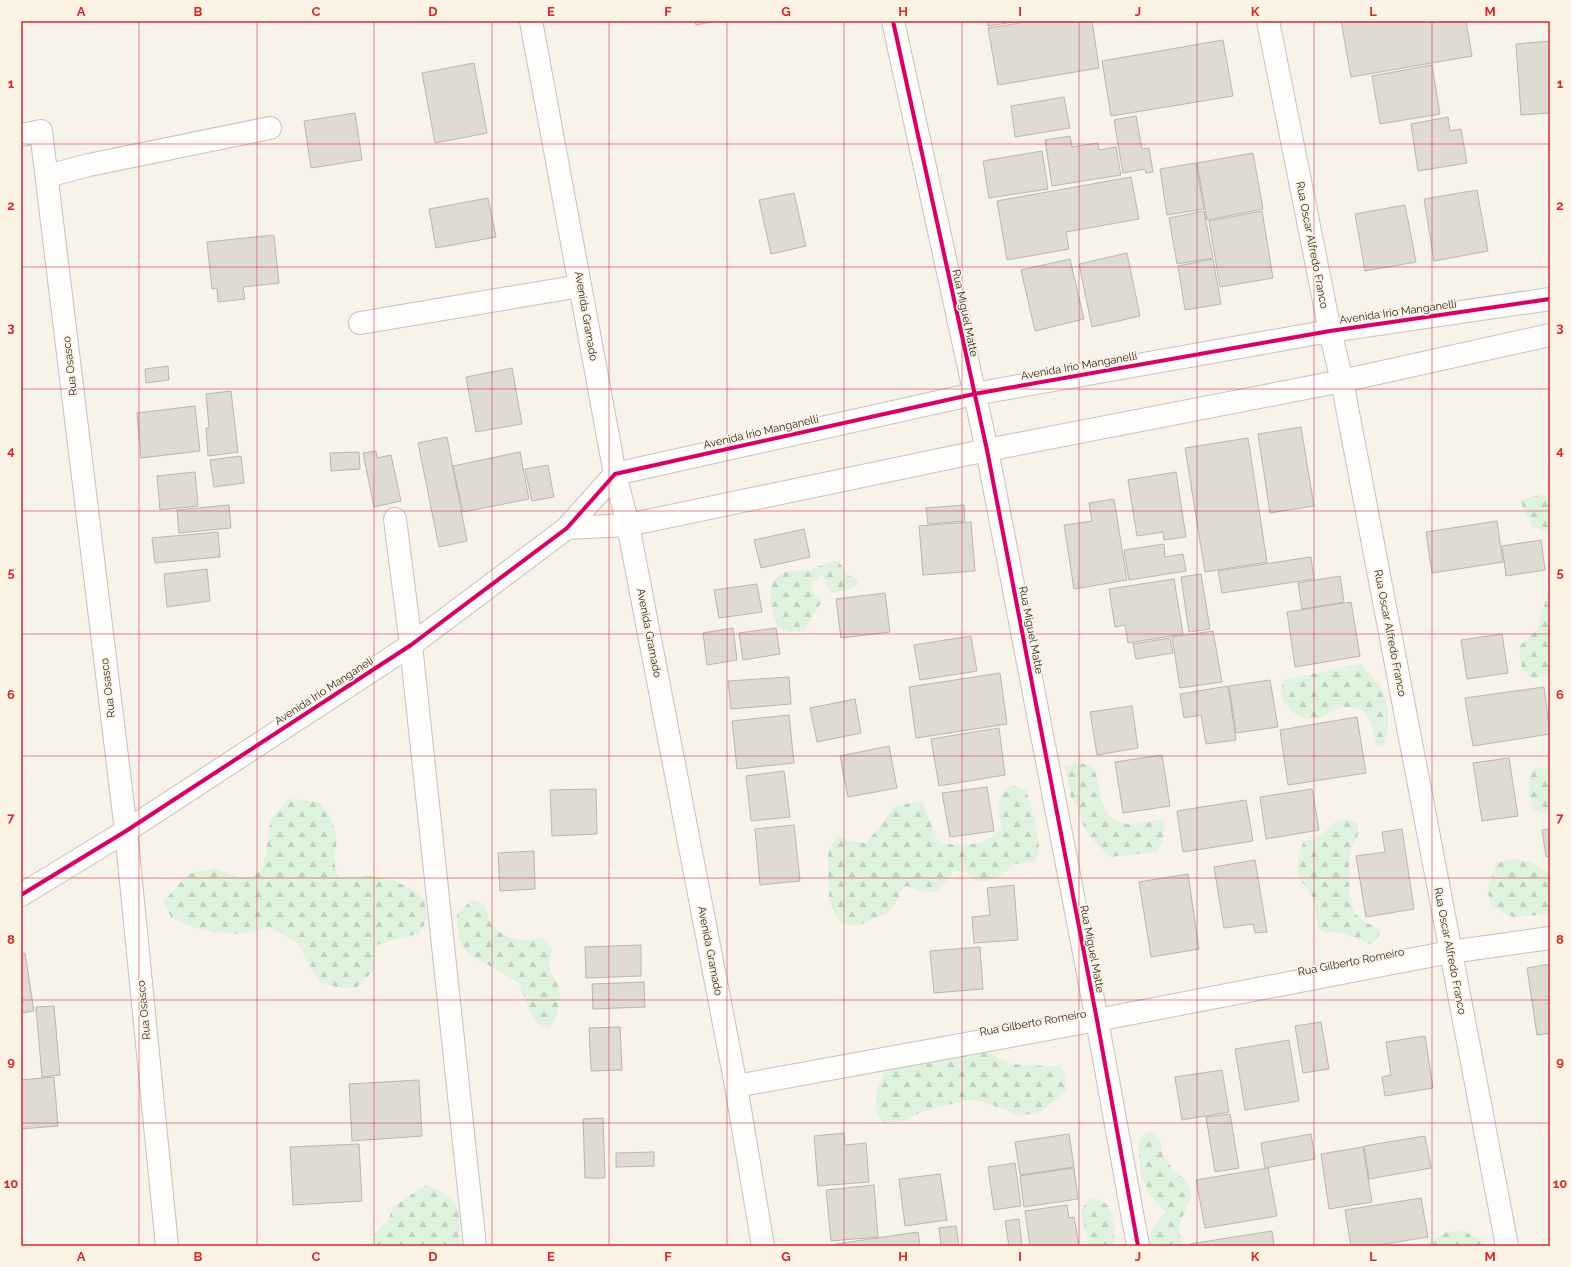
<svg xmlns="http://www.w3.org/2000/svg" width="1571" height="1267" viewBox="0 0 1571 1267" font-family="Raleway,sans-serif">
	<style>
		.forest { fill: url(#forest-firs) }
		.building { fill: #dfdad4; stroke: #bab5af }
		.lines { fill: none; stroke-linecap: round; stroke-linejoin: round }
		.minor-casing { stroke: #c6c2bb; stroke-width: 24 }
		.minor { stroke: #fefdfc; stroke-width: 22 }
		.cycleway-casing { stroke: #fdf3e4; stroke-width: 6 }
		.cycleway { stroke: #d6006c; stroke-width: 4 }
		.grid { fill: none; stroke: #d62828; stroke-width: 1; stroke-opacity: 0.55 }
		.labels { text-anchor: middle; dominant-baseline: central; stroke-width: 3.5; stroke-linejoin: round; paint-order: stroke }
		.street-label { font-size: 11px; fill: #2d2923; stroke: #fdf3e4 }
		.neatline { fill: none; stroke: #d62828; stroke-width: 1.5 }
		.grid-label { font-size: 13px; text-anchor: middle; font-weight: bold; fill: #d62828 }
	</style>
	<defs>
		<pattern id="forest-firs" width="22" height="20" patternUnits="userSpaceOnUse"><rect width="22" height="20" fill="#dff2dd"/><path d="M5 1l3.5 6h-7zM16 11l3.5 6h-7z" fill="#c0d0bd"/></pattern>
	</defs>
	<rect width="100%" height="100%" fill="#f7f2ea"/>
	<g class="forest">
		<polygon points="1544,494 1550,498 1550,534 1531,525 1520,500"/>
		<path d="M831,561L839,562L847,574L856,579L858,584L849,590L831,593L823,576H820L811,584L813,593L822,601L804,631L791,632L778,627C771,610 762,584 783,573C791,569 802,572 811,570C818,568 824,563 831,561Z"/>
		<polygon points="1550,592 1550,676 1533,678 1522,670 1519,647 1538,629 1542,610"/>
		<path d="M1361,664C1367,672 1382,686 1384,693C1390,709 1389,730 1384,745L1376,747L1374,729L1363,710C1357,709 1350,707 1344,707C1336,708 1332,713 1324,716C1301,724 1294,715 1281,698L1283,680Z"/>
		<path d="M1080,763C1083,764 1087,764 1089,766C1108,776 1087,822 1133,824C1142,824 1153,820 1163,819C1167,831 1163,841 1157,852L1110,857L1093,840L1084,827L1077,807L1071,797L1067,773L1064,766Z"/>
		<path d="M1550,767V815L1534,810C1528,793 1525,785 1535,768Z"/>
		<path d="M1011,785L1026,790C1030,800 1041,844 1039,853C1038,856 1035,859 1034,862L1014,864C1004,874 992,882 977,882L965,871L953,872C935,897 935,896 906,886L902,889L895,905L887,913L860,925L852,926L844,924L834,913L829,900L828,853L837,835L850,841L866,843L883,823L894,807L918,801L923,804C929,817 932,832 940,843C965,846 982,847 1001,829C1000,811 994,797 1011,785Z"/>
		<path d="M289,799L319,802C328,813 335,824 336,838C338,857 329,857 340,878C373,873 399,877 424,899L427,919L420,933L376,945L374,970L356,988H341L321,983L309,966L301,947L288,937L270,927L242,934L212,932L191,927L171,917L163,902L188,874L216,868L235,877H252L263,869L271,819Z"/>
		<path d="M1346,819L1358,824C1359,841 1356,836 1351,850C1347,861 1349,900 1354,911C1359,922 1373,923 1380,932L1377,939L1371,944C1351,938 1347,930 1325,933L1317,925C1316,913 1316,901 1309,891C1307,887 1304,884 1301,881C1294,868 1299,853 1304,841L1313,839L1325,832L1333,823Z"/>
		<polygon points="1512,858 1533,863 1550,874 1550,914 1513,917 1492,907 1487,890 1496,863"/>
		<path d="M472,900L484,905C487,911 488,918 491,923C502,940 524,943 541,937L552,949C550,957 549,965 551,974C552,978 556,980 558,984C563,995 557,1019 549,1028C527,1025 529,998 517,983C514,979 507,976 502,973C470,952 457,959 457,914Z"/>
		<path d="M987,1051C992,1054 998,1059 1004,1061C1021,1068 1043,1064 1061,1067L1065,1076L1066,1091L1040,1112L1020,1116L982,1101L967,1100L920,1112L907,1120L882,1123L875,1107L878,1088L884,1073L897,1065Z"/>
		<path d="M1151,1131L1160,1140L1163,1155L1174,1172L1185,1179L1192,1195L1178,1227L1182,1246H1149C1148,1235 1157,1219 1166,1213C1140,1185 1140,1176 1139,1139Z"/>
		<path d="M427,1185C468,1204 456,1209 461,1246H375L373,1236L389,1219L393,1206Z"/>
		<path d="M1092,1198C1117,1201 1114,1226 1114,1246H1087C1089,1234 1081,1221 1081,1209Z"/>
		<polygon points="1464,1231 1484,1242 1486,1246 1423,1246 1447,1232"/>
	</g>
	<g class="building">
		<polygon points="695,21 716,21 696,25"/>
		<polygon points="987,21 1020,21 988,26"/>
		<polygon points="1032,21 1092,21 1099,68 998,85 988,28"/>
		<polygon points="1341,21 1466,21 1472,56 1351,77"/>
		<polygon points="1223,40 1233,96 1111,116 1102,61"/>
		<polygon points="1550,41 1550,113 1521,115 1516,44"/>
		<polygon points="474,63 487,133 435,143 422,73"/>
		<polygon points="1432,65 1440,114 1380,124 1372,76"/>
		<polygon points="1064,97 1070,128 1015,137 1011,106"/>
		<polygon points="355,113 362,160 311,168 304,121"/>
		<polygon points="1136,116 1142,149 1149,148 1153,172 1146,173 1145,169 1123,173 1114,120"/>
		<polygon points="1448,117 1450,131 1461,129 1467,163 1418,171 1411,124"/>
		<polygon points="1070,136 1072,147 1098,143 1099,150 1116,147 1121,175 1052,186 1045,140"/>
		<polygon points="1042,151 1048,189 989,198 983,161"/>
		<polygon points="1253,153 1263,209 1207,220 1197,163"/>
		<polygon points="1196,163 1204,209 1167,215 1160,169"/>
		<polygon points="1131,177 1139,219 1066,232 1069,249 1007,260 997,201"/>
		<polygon points="1477,190 1488,251 1434,261 1424,199"/>
		<polygon points="794,193 806,246 771,254 759,200"/>
		<polygon points="488,198 496,237 436,248 429,209"/>
		<polygon points="1405,205 1416,262 1365,271 1355,214"/>
		<polygon points="1204,211 1213,258 1177,264 1169,218"/>
		<polygon points="1262,211 1273,278 1220,287 1209,221"/>
		<polygon points="274,235 279,283 243,287 245,299 218,302 217,288 212,289 207,242"/>
		<polygon points="1127,253 1140,316 1092,327 1079,264"/>
		<polygon points="1070,259 1084,319 1035,331 1021,270"/>
		<polygon points="1213,259 1221,304 1185,310 1178,266"/>
		<polygon points="168,366 169,380 146,383 145,369"/>
		<polygon points="512,368 522,424 476,432 466,377"/>
		<polygon points="231,391 238,452 208,456 206,428 209,428 206,394"/>
		<polygon points="195,406 200,451 141,458 137,413"/>
		<polygon points="1301,427 1314,506 1270,513 1258,434"/>
		<polygon points="447,437 467,541 439,547 418,443"/>
		<polygon points="1248,438 1267,562 1205,572 1185,448"/>
		<polygon points="376,451 377,458 391,455 401,501 374,507 363,453"/>
		<polygon points="359,452 360,469 331,471 330,453"/>
		<polygon points="520,452 529,499 463,512 453,466"/>
		<polygon points="241,456 244,483 214,487 210,460"/>
		<polygon points="548,465 554,497 532,501 525,469"/>
		<polygon points="195,472 198,506 160,510 157,476"/>
		<polygon points="1176,472 1186,537 1164,540 1163,532 1137,536 1128,480"/>
		<polygon points="1114,499 1127,580 1074,589 1064,525 1092,521 1089,503"/>
		<polygon points="229,505 231,528 179,533 177,510"/>
		<polygon points="964,505 965,521 928,524 926,508"/>
		<polygon points="1497,521 1503,562 1432,573 1426,532"/>
		<polygon points="971,522 975,571 923,575 919,526"/>
		<polygon points="804,529 810,557 761,568 754,540"/>
		<polygon points="218,532 220,557 155,563 152,538"/>
		<polygon points="1541,540 1545,570 1506,576 1502,546"/>
		<polygon points="1164,544 1165,557 1183,554 1186,571 1129,580 1124,550"/>
		<polygon points="1311,557 1314,579 1222,593 1218,571"/>
		<polygon points="207,569 210,601 167,607 164,574"/>
		<polygon points="1201,574 1210,629 1189,632 1181,577"/>
		<polygon points="1340,576 1344,602 1302,609 1298,583"/>
		<polygon points="1174,579 1183,634 1128,643 1125,625 1115,627 1109,589"/>
		<polygon points="757,584 762,612 719,618 714,590"/>
		<polygon points="885,593 890,632 841,638 836,599"/>
		<polygon points="1351,602 1360,656 1295,667 1287,612"/>
		<polygon points="733,628 737,660 707,665 703,633"/>
		<polygon points="776,628 780,654 743,660 739,633"/>
		<polygon points="1213,631 1222,682 1180,688 1172,637"/>
		<polygon points="1502,634 1508,673 1467,679 1461,640"/>
		<polygon points="971,636 977,671 920,680 914,645"/>
		<polygon points="1170,638 1173,653 1136,659 1133,644"/>
		<polygon points="1000,673 1007,724 916,738 909,687"/>
		<polygon points="789,677 791,704 731,709 728,681"/>
		<polygon points="1270,680 1278,727 1236,733 1229,686"/>
		<polygon points="1228,686 1236,740 1206,744 1201,715 1184,718 1180,694"/>
		<polygon points="1544,687 1550,734 1473,746 1465,698"/>
		<polygon points="855,699 861,733 817,742 810,708"/>
		<polygon points="1132,706 1138,748 1097,755 1090,712"/>
		<polygon points="789,715 794,763 737,769 732,721"/>
		<polygon points="1357,717 1366,773 1288,785 1280,730"/>
		<polygon points="999,728 1005,775 939,786 931,739"/>
		<polygon points="889,746 897,788 848,797 840,756"/>
		<polygon points="1162,755 1170,806 1123,813 1115,762"/>
		<polygon points="1509,758 1518,816 1482,821 1473,763"/>
		<polygon points="784,771 790,817 751,821 746,776"/>
		<polygon points="987,787 994,831 950,837 942,793"/>
		<polygon points="596,789 597,834 552,836 550,790"/>
		<polygon points="1312,789 1319,830 1266,839 1260,797"/>
		<polygon points="1246,800 1253,841 1183,852 1177,811"/>
		<polygon points="794,825 800,881 760,885 755,829"/>
		<polygon points="1402,829 1414,909 1366,917 1356,856 1385,852 1382,832"/>
		<polygon points="1550,829 1550,856 1546,857 1542,830"/>
		<polygon points="534,851 535,889 500,891 498,853"/>
		<polygon points="1255,860 1267,932 1255,933 1253,924 1224,928 1214,867"/>
		<polygon points="1188,874 1199,949 1151,957 1139,882"/>
		<polygon points="1014,885 1018,940 974,943 972,917 990,915 987,888"/>
		<polygon points="641,945 641,976 586,978 585,947"/>
		<polygon points="980,947 983,989 934,993 930,951"/>
		<polygon points="25,953 34,1011 21,1013 21,954"/>
		<polygon points="1550,964 1550,1033 1537,1035 1527,968"/>
		<polygon points="644,982 645,1007 593,1009 592,984"/>
		<polygon points="54,1006 60,1075 42,1077 36,1007"/>
		<polygon points="1321,1022 1329,1069 1303,1073 1295,1026"/>
		<polygon points="620,1027 622,1070 591,1071 589,1028"/>
		<polygon points="1425,1036 1433,1088 1385,1096 1382,1077 1391,1075 1386,1042"/>
		<polygon points="1289,1040 1299,1101 1245,1110 1235,1049"/>
		<polygon points="1222,1070 1229,1112 1182,1120 1175,1077"/>
		<polygon points="54,1077 58,1126 21,1129 21,1080"/>
		<polygon points="419,1080 422,1136 352,1141 349,1084"/>
		<polygon points="1230,1114 1239,1168 1215,1172 1206,1117"/>
		<polygon points="603,1118 605,1178 585,1178 583,1119"/>
		<polygon points="844,1133 845,1145 866,1143 869,1182 818,1186 814,1136"/>
		<polygon points="1069,1134 1074,1167 1020,1175 1015,1142"/>
		<polygon points="1311,1134 1315,1159 1265,1168 1261,1143"/>
		<polygon points="1425,1136 1431,1168 1369,1179 1364,1146"/>
		<polygon points="359,1144 362,1201 293,1205 290,1147"/>
		<polygon points="1363,1147 1372,1202 1329,1209 1321,1154"/>
		<polygon points="654,1152 654,1166 616,1167 616,1153"/>
		<polygon points="1015,1163 1021,1206 994,1210 988,1167"/>
		<polygon points="1074,1168 1078,1199 1024,1207 1020,1176"/>
		<polygon points="1268,1168 1277,1216 1205,1228 1196,1180"/>
		<polygon points="940,1174 947,1220 905,1226 899,1179"/>
		<polygon points="874,1185 878,1237 831,1241 826,1190"/>
		<polygon points="1421,1198 1428,1237 1372,1246 1351,1246 1345,1210"/>
		<polygon points="1067,1205 1069,1218 1074,1217 1079,1246 1030,1246 1025,1211"/>
		<polygon points="1019,1219 1022,1246 1009,1246 1005,1221"/>
		<polygon points="956,1226 959,1246 941,1246 939,1228"/>
		<polygon points="1272,1231 1274,1246 1190,1246 1190,1244"/>
		<polygon points="918,1232 920,1246 836,1246 836,1244"/>
	</g>
	<g class="lines">
		<defs>
			<g id="minor">
				<polyline points="531,21 615,474 628,525 736,1086 763,1246"/>
				<polyline points="893,21 987,450 1097,1020 1138,1246"/>
				<polyline points="1268,21 1330,331 1342,381 1507,1246"/>
				<polyline points="21,135 41,131 126,831 167,1246"/>
				<polyline points="47,176 89,165 270,128"/>
				<polyline points="360,323 580,286"/>
				<polyline points="395,519 411,645 475,1246"/>
				<polyline points="567,528 628,525 987,450 1342,381 1550,335"/>
				<polyline points="21,895 126,831 411,645 567,528 615,474 974,394 1330,331 1550,299"/>
				<polyline points="736,1086 1097,1020 1450,952 1550,938"/>
			</g>
		</defs>
		<use href="#minor" class="minor-casing"/>
		<use href="#minor" class="minor"/>
		<defs>
			<g id="cycleway">
				<polyline points="893,21 987,450 1097,1020 1138,1246"/>
				<polyline points="21,895 126,831 411,645 567,528 615,474 974,394 1330,331 1550,299"/>
			</g>
		</defs>
		<use href="#cycleway" class="cycleway-casing"/>
		<use href="#cycleway" class="cycleway"/>
	</g>
	<path class="grid" d="M139,21V1246M257,21V1246M374,21V1246M492,21V1246M609,21V1246M727,21V1246M844,21V1246M962,21V1246M1079,21V1246M1197,21V1246M1314,21V1246M1432,21V1246M21,144H1550M21,267H1550M21,389H1550M21,511H1550M21,634H1550M21,756H1550M21,878H1550M21,1000H1550M21,1123H1550"/>
	<g class="labels">
		<g class="street-label">
			<text transform="translate(1312 245) rotate(79)">Rua Oscar Alfredo Franco</text>
			<text transform="translate(1398 312) rotate(-8)">Avenida Irio Manganelli</text>
			<text transform="translate(965 313) rotate(78)">Rua Miguel Matte</text>
			<text transform="translate(586 316) rotate(80)">Avenida Gramado</text>
			<text transform="translate(70 366) rotate(-97)">Rua Osasco</text>
			<text transform="translate(1079 366) rotate(-10)">Avenida Irio Manganelli</text>
			<text transform="translate(761 432) rotate(-13)">Avenida Irio Manganelli</text>
			<text transform="translate(1031 630) rotate(79)">Rua Miguel Matte</text>
			<text transform="translate(649 633) rotate(79)">Avenida Gramado</text>
			<text transform="translate(1390 633) rotate(79)">Rua Oscar Alfredo Franco</text>
			<text transform="translate(108 688) rotate(-97)">Rua Osasco</text>
			<text transform="translate(324 691) rotate(-33)">Avenida Irio Manganeli</text>
			<text transform="translate(1092 949) rotate(79)">Rua Miguel Matte</text>
			<text transform="translate(710 951) rotate(79)">Avenida Gramado</text>
			<text transform="translate(1450 951) rotate(79)">Rua Oscar Alfredo Franco</text>
			<text transform="translate(1351 962) rotate(-11)">Rua Gilberto Romeiro</text>
			<text transform="translate(144 1010) rotate(-96)">Rua Osasco</text>
			<text transform="translate(1033 1023) rotate(-10)">Rua Gilberto Romeiro</text>
		</g>
	</g>
	<rect width="1571" height="1267" fill="none" stroke="#fdf3e4" stroke-width="44"/>
	<rect x="22" y="22" width="1527" height="1223" class="neatline"/>
	<g class="grid-label">
		<text x="81" y="16">A</text>
		<text x="198" y="16">B</text>
		<text x="316" y="16">C</text>
		<text x="433" y="16">D</text>
		<text x="551" y="16">E</text>
		<text x="668" y="16">F</text>
		<text x="786" y="16">G</text>
		<text x="903" y="16">H</text>
		<text x="1020" y="16">I</text>
		<text x="1138" y="16">J</text>
		<text x="1255" y="16">K</text>
		<text x="1373" y="16">L</text>
		<text x="1490" y="16">M</text>
		<text x="11" y="88">1</text>
		<text x="1560" y="88">1</text>
		<text x="11" y="210">2</text>
		<text x="1560" y="210">2</text>
		<text x="11" y="332">3</text>
		<text x="1560" y="332">3</text>
		<text x="11" y="455">4</text>
		<text x="1560" y="455">4</text>
		<text x="11" y="577">5</text>
		<text x="1560" y="577">5</text>
		<text x="11" y="699">6</text>
		<text x="1560" y="699">6</text>
		<text x="11" y="822">7</text>
		<text x="1560" y="822">7</text>
		<text x="11" y="944">8</text>
		<text x="1560" y="944">8</text>
		<text x="11" y="1066">9</text>
		<text x="1560" y="1066">9</text>
		<text x="11" y="1188">10</text>
		<text x="1560" y="1188">10</text>
		<text x="81" y="1261">A</text>
		<text x="198" y="1261">B</text>
		<text x="316" y="1261">C</text>
		<text x="433" y="1261">D</text>
		<text x="551" y="1261">E</text>
		<text x="668" y="1261">F</text>
		<text x="786" y="1261">G</text>
		<text x="903" y="1261">H</text>
		<text x="1020" y="1261">I</text>
		<text x="1138" y="1261">J</text>
		<text x="1255" y="1261">K</text>
		<text x="1373" y="1261">L</text>
		<text x="1490" y="1261">M</text>
	</g>
</svg>
